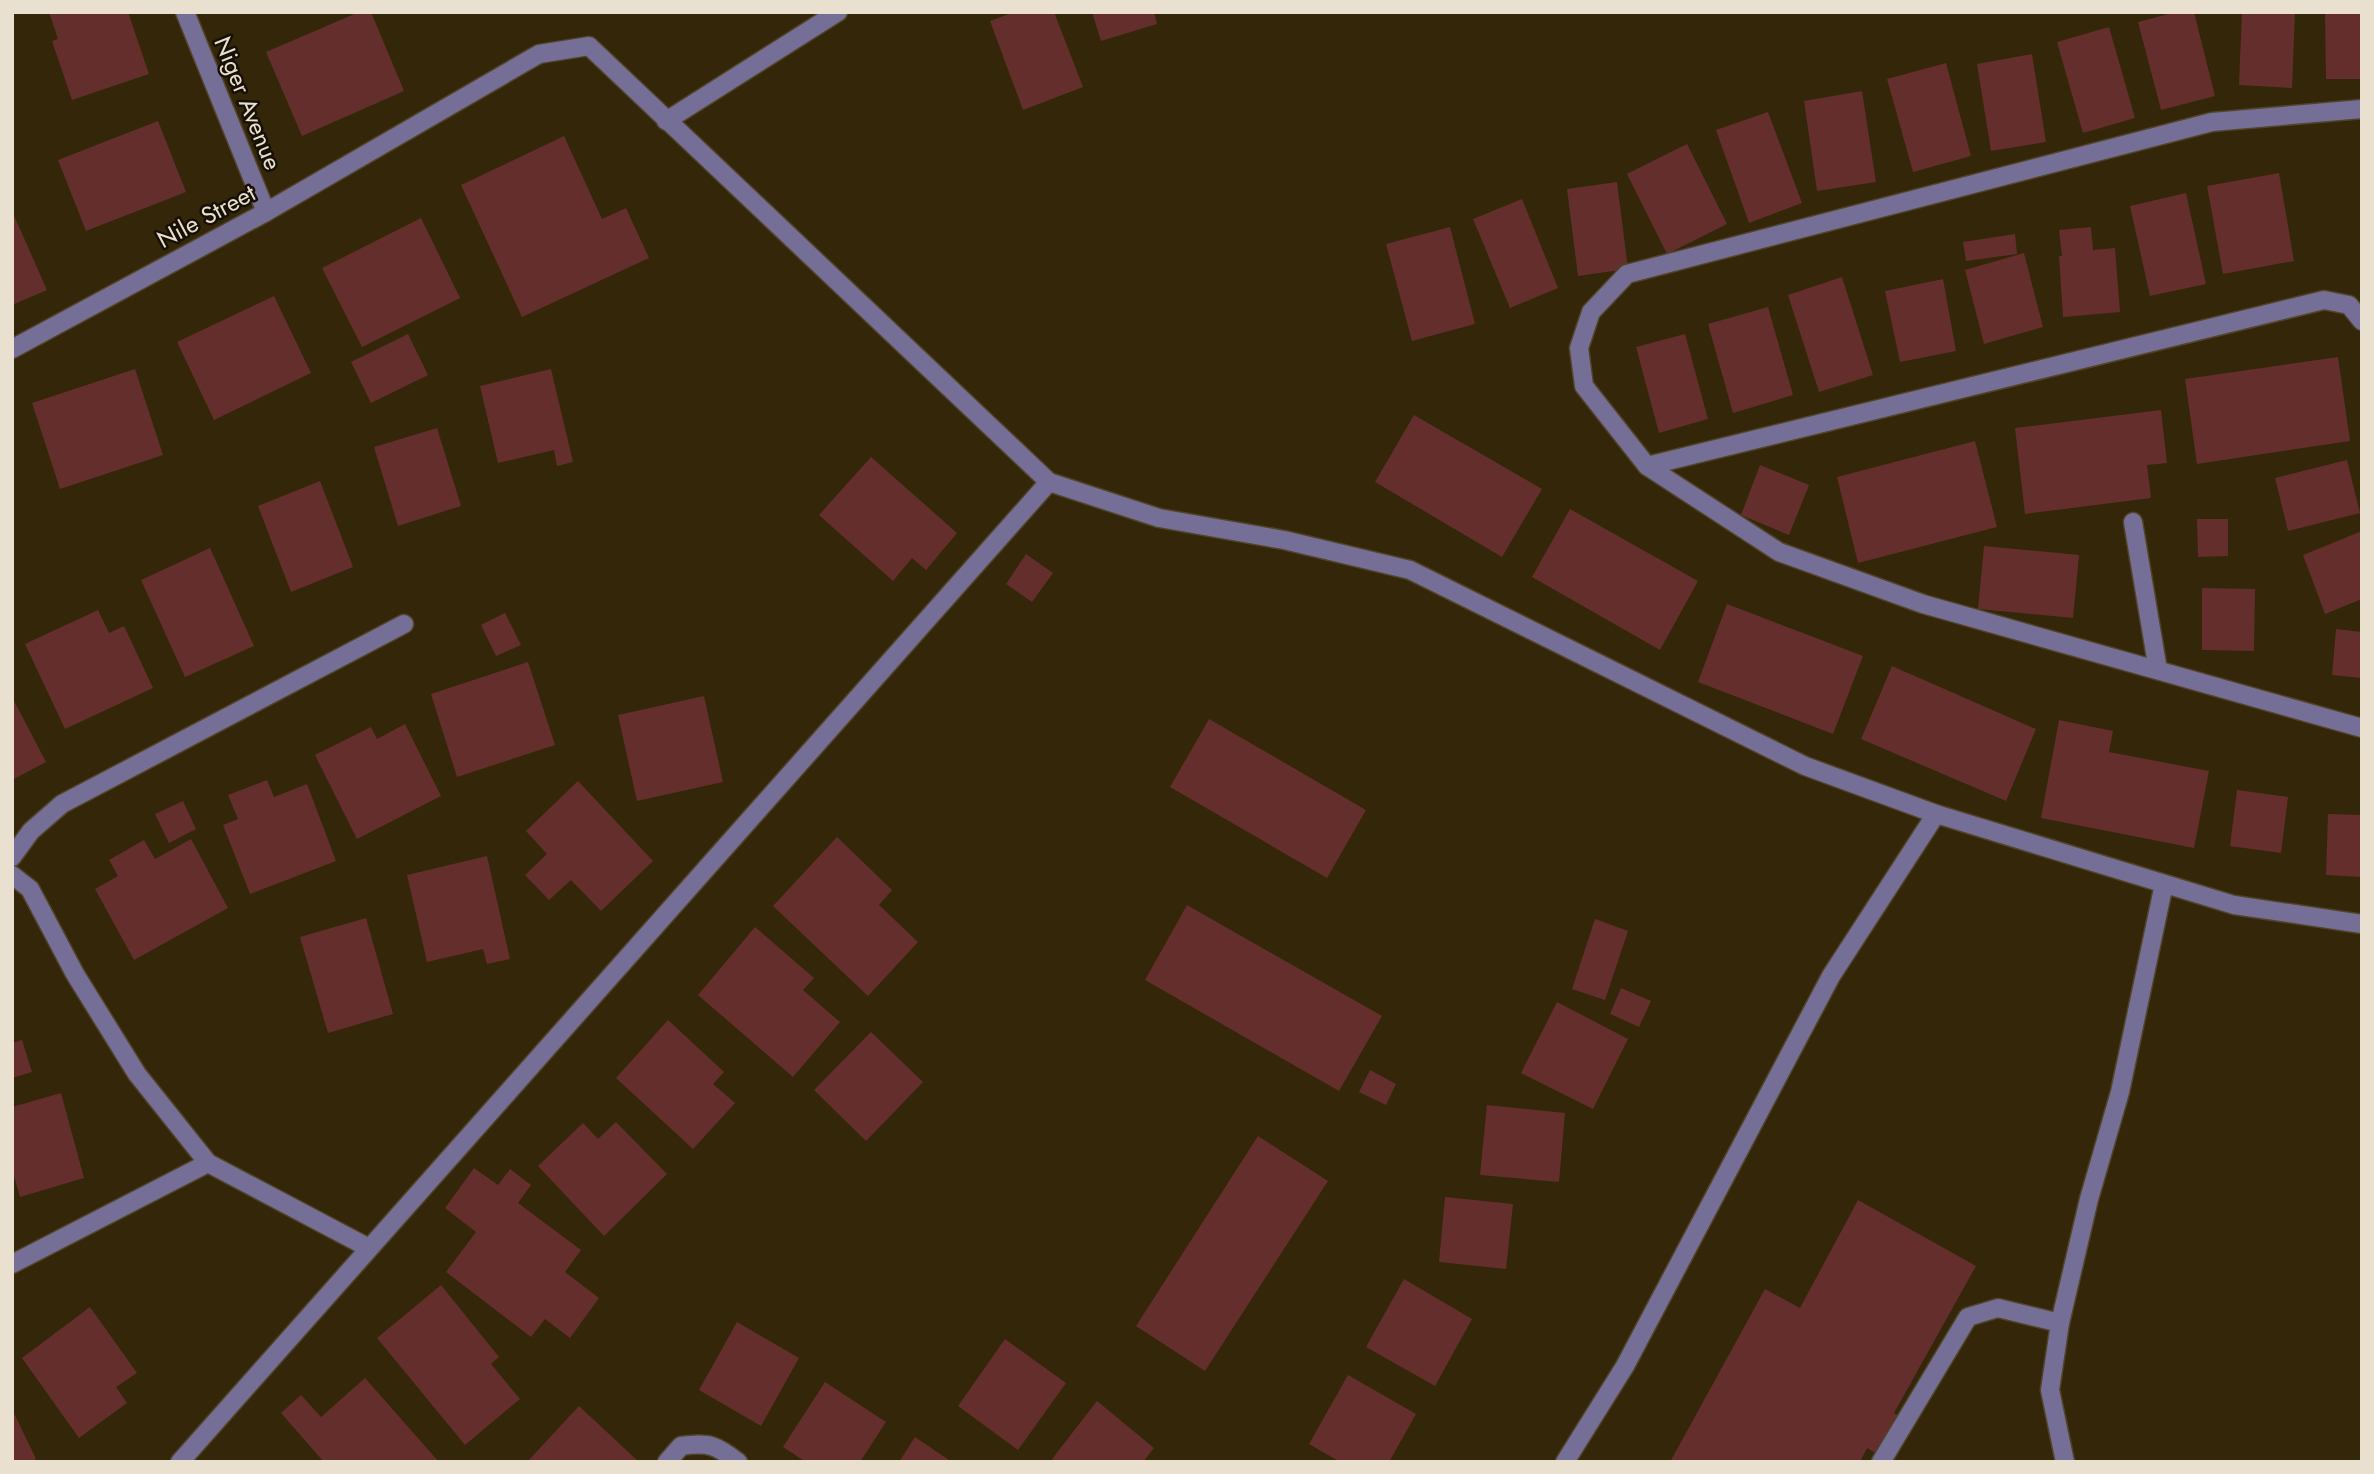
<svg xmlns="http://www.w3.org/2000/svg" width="2374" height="1474" viewBox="0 0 2374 1474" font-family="Jost,sans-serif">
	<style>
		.building { fill: #642e2d }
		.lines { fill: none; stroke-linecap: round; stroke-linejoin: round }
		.minor-casing { stroke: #514428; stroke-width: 21 }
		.minor { stroke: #756f98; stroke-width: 18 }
		.labels { text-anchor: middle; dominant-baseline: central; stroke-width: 5; stroke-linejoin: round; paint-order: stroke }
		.street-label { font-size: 24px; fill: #e9e0cf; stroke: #171005 }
	</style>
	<rect width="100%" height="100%" fill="#342608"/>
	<g class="building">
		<polygon points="49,12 128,12 149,74 72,100 52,41 58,39"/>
		<polygon points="359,12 371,12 404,91 302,136 266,52"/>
		<polygon points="1014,12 1054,12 1083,87 1023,110 990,21"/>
		<polygon points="1092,12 1154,12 1157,24 1101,41"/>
		<polygon points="2176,12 2194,12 2215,96 2161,110 2138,22"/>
		<polygon points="2242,12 2295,12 2292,88 2239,85"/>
		<polygon points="2325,12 2362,12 2362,79 2326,79"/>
		<polygon points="2109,27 2135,118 2083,133 2057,42"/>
		<polygon points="2032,54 2046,142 1991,151 1977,64"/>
		<polygon points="1946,63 1971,156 1913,172 1887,79"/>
		<polygon points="1862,91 1876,182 1817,191 1804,101"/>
		<polygon points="1768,112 1802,203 1749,223 1716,130"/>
		<polygon points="158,121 186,192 86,231 58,160"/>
		<polygon points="564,136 602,219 626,208 649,258 522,317 461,185"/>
		<polygon points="1687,144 1727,224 1667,254 1627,174"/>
		<polygon points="2279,173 2294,261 2223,274 2207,186"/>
		<polygon points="1617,182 1628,269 1578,276 1567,189"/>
		<polygon points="2186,193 2206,284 2150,296 2130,206"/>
		<polygon points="1522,199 1558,288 1510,308 1473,219"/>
		<polygon points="12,211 47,290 12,305"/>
		<polygon points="421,218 460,298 362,347 322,268"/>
		<polygon points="1450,227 1475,324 1412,341 1386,244"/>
		<polygon points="2091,227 2093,250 2115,248 2120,312 2063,317 2059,256 2062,256 2059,230"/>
		<polygon points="2015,234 2017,254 1966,261 1963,242"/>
		<polygon points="2024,253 2043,327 1984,344 1965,270"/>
		<polygon points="1842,277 1873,375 1819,392 1788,295"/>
		<polygon points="1943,279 1956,351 1900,362 1885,291"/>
		<polygon points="274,296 311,373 214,420 177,342"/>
		<polygon points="1768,307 1793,395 1733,413 1708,324"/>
		<polygon points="408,334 428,375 371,403 351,362"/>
		<polygon points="1685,334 1708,419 1659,433 1636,347"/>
		<polygon points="2338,357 2350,441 2197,464 2185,379"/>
		<polygon points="135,369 163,455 60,489 32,403"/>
		<polygon points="551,369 573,462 557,466 554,450 498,463 480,386"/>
		<polygon points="2161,410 2167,463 2147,465 2151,498 2025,514 2015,428"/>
		<polygon points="1414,415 1542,489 1502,557 1375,482"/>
		<polygon points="437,428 461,506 398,526 374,447"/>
		<polygon points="1975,441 1997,527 1858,563 1837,477"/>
		<polygon points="871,457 957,533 926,570 912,558 893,581 819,515"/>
		<polygon points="2347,460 2360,513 2288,531 2275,478"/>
		<polygon points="1760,465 1809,485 1789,535 1741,515"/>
		<polygon points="320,481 353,567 291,592 258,506"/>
		<polygon points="1570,509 1698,581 1660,650 1532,577"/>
		<polygon points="2197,519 2228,519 2228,556 2198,557"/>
		<polygon points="2362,531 2362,599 2325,614 2303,555"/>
		<polygon points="1984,546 2079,555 2073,618 1978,609"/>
		<polygon points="210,548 254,646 185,677 141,580"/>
		<polygon points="1026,554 1053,573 1032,602 1006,584"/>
		<polygon points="2202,588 2255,589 2254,651 2202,650"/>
		<polygon points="1727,604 1863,656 1833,734 1698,682"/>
		<polygon points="98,610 109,633 124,626 153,688 65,729 25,644"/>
		<polygon points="505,613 521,645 496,656 481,625"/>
		<polygon points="2336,629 2362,632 2362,678 2332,675"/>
		<polygon points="528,662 555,745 457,777 431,694"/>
		<polygon points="1892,666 2036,729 2006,801 1861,739"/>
		<polygon points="704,696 723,782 637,801 618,715"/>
		<polygon points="12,697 46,762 12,780"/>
		<polygon points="1209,719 1366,810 1327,878 1170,787"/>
		<polygon points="2059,720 2113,731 2109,752 2209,771 2194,848 2041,818"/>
		<polygon points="405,724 441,796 357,839 315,755 371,727 377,739"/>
		<polygon points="267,780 274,797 307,784 336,861 250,894 223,825 238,819 228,795"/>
		<polygon points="578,781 653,861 601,911 571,880 549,900 525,875 547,854 526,831"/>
		<polygon points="2237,790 2288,797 2281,853 2230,846"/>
		<polygon points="183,801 196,829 169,843 155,814"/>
		<polygon points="2328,814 2362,815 2362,877 2326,875"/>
		<polygon points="837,837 892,890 879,905 918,942 868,996 773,906"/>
		<polygon points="191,839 228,908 134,960 95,889 118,876 109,860 144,840 155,859"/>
		<polygon points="487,856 510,959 487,964 483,949 427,962 407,875"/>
		<polygon points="1187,905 1382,1016 1339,1091 1145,980"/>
		<polygon points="366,918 393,1014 328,1033 300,937"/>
		<polygon points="1595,919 1628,931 1605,1000 1572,989"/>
		<polygon points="755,927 814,978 803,990 840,1022 793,1077 698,995"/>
		<polygon points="1621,988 1651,1001 1639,1027 1610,1014"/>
		<polygon points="1557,1002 1628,1039 1593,1109 1521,1073"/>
		<polygon points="668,1020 724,1072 713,1084 735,1103 693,1149 616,1078"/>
		<polygon points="871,1032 923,1082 866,1141 814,1090"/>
		<polygon points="22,1040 32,1072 12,1078 12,1043"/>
		<polygon points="1370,1070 1396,1084 1386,1105 1359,1092"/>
		<polygon points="61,1093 84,1178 20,1197 12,1169 12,1107"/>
		<polygon points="1487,1105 1565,1113 1559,1182 1480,1175"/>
		<polygon points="616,1122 667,1174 604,1236 538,1166 583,1123 598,1139"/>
		<polygon points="1258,1136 1328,1181 1205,1371 1136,1326"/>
		<polygon points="474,1168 498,1185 510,1169 531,1185 518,1203 581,1250 565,1272 599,1298 570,1338 545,1319 531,1337 446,1272 476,1232 445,1208"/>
		<polygon points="1445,1197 1513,1204 1506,1269 1439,1262"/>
		<polygon points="1858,1200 1976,1266 1894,1413 1902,1418 1881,1456 1867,1448 1860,1462 1670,1462 1765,1289 1800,1308"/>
		<polygon points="1404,1279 1472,1319 1435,1386 1366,1347"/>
		<polygon points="441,1285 499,1357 491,1364 520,1399 465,1445 377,1338"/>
		<polygon points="90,1307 137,1373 116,1387 127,1403 79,1438 22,1358"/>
		<polygon points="737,1322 799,1358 761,1426 699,1390"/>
		<polygon points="1005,1339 1066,1383 1018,1450 958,1406"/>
		<polygon points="1348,1375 1416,1414 1389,1462 1340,1462 1309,1444"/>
		<polygon points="365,1378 439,1462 324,1462 281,1413 301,1395 321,1417"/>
		<polygon points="825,1382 886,1422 860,1462 806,1462 783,1447"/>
		<polygon points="1097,1401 1154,1448 1143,1462 1055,1462 1052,1459"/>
		<polygon points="579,1406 639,1462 527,1462"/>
		<polygon points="12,1409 36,1459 30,1462 12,1462"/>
		<polygon points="915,1437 952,1462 899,1462"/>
	</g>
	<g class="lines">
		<defs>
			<g id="minor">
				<polyline points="185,12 266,212"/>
				<polyline points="2362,109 2212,122 1627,274 1591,312 1579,348 1584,386 1647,466 1779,552 1923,604 2362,728"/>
				<polyline points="666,121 838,12"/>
				<polyline points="12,349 266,212 539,54 589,46 1049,482 1159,518 1284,540 1410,570 1805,766 1936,814"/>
				<polyline points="1647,466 2324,300 2349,305 2362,321"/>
				<polyline points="2133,522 2158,670"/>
				<polyline points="12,857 31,831 62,804 404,624"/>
				<polyline points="12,875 30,889 75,974 137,1074 208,1163 369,1248"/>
				<polyline points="12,1264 208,1163"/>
				<polyline points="180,1462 1049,482"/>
				<path d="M667,1462L681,1446C709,1442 716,1445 738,1462"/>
				<polyline points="1565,1462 1625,1366 1831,976 1936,814 2234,905 2362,924"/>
				<polyline points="1881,1462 1968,1317 1998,1308 2060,1323"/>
				<polyline points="2065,1462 2050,1390 2060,1323 2089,1199 2120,1092 2164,884"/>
			</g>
		</defs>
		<use href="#minor" class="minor-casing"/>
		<use href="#minor" class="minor"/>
	</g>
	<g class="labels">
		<g class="street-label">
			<text transform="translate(248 103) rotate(68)">Niger Avenue</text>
			<text transform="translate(206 216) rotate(-28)">Nile Street</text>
		</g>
	</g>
	<rect width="2374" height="1474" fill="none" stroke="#e9e0cf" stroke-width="28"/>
</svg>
